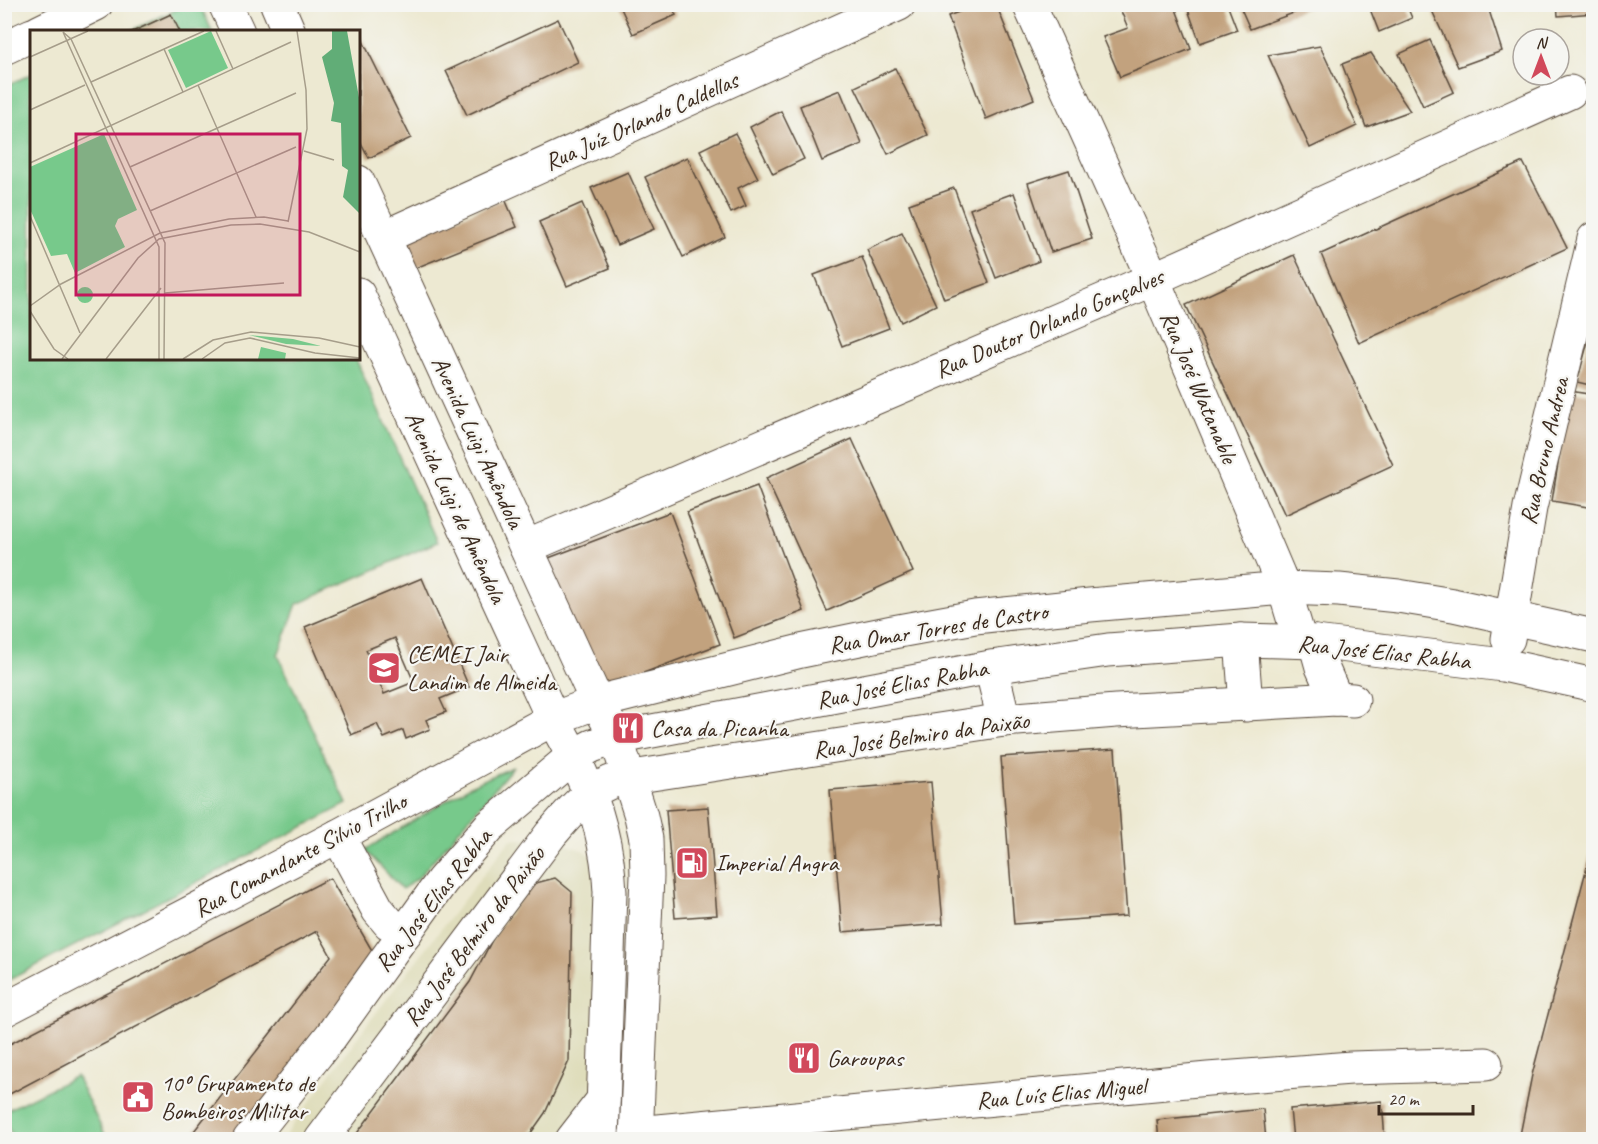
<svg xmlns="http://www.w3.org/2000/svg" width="1598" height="1144" viewBox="0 0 1598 1144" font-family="Caveat,sans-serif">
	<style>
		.built { fill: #dfddbb }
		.green { fill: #77c98b; stroke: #597a54; stroke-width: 1.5 }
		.building { fill: #c2a27e; fill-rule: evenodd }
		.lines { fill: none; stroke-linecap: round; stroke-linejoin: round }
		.minor-casing { stroke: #564739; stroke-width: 35 }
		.minor { stroke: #fff; stroke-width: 33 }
		.labels { text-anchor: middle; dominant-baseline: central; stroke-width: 4.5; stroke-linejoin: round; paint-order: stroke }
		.street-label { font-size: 24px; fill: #3b2a1e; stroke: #f6f6f2 }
		.poi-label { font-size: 24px; fill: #3b2a1e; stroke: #f6f6f2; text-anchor: start }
		.inset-road { fill: none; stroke: #a69d8a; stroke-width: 1.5 }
		.view { fill: #c2185b; fill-opacity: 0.15; stroke: #c2185b; stroke-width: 3 }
		.inset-edge { fill: none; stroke: #3b2a1e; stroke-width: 3 }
	</style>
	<rect width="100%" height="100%" fill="#f6f6f2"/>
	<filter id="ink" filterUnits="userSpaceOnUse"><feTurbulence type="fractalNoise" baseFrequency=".0167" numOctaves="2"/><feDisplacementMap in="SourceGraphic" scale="12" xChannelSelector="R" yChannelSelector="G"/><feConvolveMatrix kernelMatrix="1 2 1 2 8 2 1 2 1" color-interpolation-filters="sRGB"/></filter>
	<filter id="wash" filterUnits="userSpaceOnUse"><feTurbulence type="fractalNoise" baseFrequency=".008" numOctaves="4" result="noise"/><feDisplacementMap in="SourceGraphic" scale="24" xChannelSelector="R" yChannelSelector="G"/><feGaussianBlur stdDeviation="1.35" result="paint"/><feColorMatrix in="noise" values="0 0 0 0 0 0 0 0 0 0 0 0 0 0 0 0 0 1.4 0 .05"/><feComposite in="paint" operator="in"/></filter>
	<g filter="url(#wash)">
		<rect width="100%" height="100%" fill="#ede9d2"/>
		<polygon class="built" points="511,839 554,840 584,851 609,870 602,1139 282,1140 368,1023"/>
		<g class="green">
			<polygon points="188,4 200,5 212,31 128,32"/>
			<polygon points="31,74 32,358 356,359 437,542 297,604 278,655 347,804 5,982 4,87"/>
			<polygon points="513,767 418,878 402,889 365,850 472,785"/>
			<polygon points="76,1076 107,1139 14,1139 5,1121 5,1111"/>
		</g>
		<g id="blocks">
			<g class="building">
				<polygon points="619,4 671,4 676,15 633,34"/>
				<polygon points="980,4 996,4 1034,99 986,119 948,16"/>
				<polygon points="1118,4 1174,4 1191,49 1120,77 1103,37 1128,28"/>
				<polygon points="1186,4 1227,4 1237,30 1200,43"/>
				<polygon points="1239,4 1309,4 1310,7 1250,29"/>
				<polygon points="1368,4 1406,4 1412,18 1379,32"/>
				<polygon points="1429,4 1487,4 1502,51 1458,67"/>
				<polygon points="1557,4 1594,4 1594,13 1558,16"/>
				<polygon points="171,14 180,32 132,32"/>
				<polygon points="558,19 578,62 467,115 446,71"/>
				<polygon points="358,31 411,138 369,158 358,137"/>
				<polygon points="1430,40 1454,92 1423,106 1399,54"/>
				<polygon points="1320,46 1357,126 1310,148 1268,55"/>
				<polygon points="1371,53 1410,111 1366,127 1342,64"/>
				<polygon points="895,68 928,135 888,154 855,87"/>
				<polygon points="840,90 862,144 822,161 800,106"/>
				<polygon points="781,111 804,159 773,174 750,127"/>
				<polygon points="735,133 758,178 738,188 746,206 731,213 700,150"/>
				<polygon points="687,157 725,237 683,257 645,177"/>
				<polygon points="1523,162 1567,248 1359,343 1321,254"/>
				<polygon points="1069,170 1092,239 1051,252 1028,183"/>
				<polygon points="628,172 654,229 617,245 591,188"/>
				<polygon points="954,188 989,283 944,299 909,204"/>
				<polygon points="1014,193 1039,261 996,278 970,209"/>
				<polygon points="505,199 517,227 408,271 397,243"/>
				<polygon points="582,203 610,268 567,286 539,222"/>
				<polygon points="902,233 936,305 901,322 867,250"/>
				<polygon points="1294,255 1393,465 1285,515 1186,305"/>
				<polygon points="862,257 889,328 842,346 814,275"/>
				<polygon points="1593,323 1594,323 1594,386 1577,382"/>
				<polygon points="1570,391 1594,395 1594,508 1552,501"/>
				<polygon points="852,439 913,572 827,611 766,478"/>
				<polygon points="757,486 804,611 734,638 687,512"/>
				<polygon points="670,512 720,644 596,691 546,559"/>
				<path d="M422,578L469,687L440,699L446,712L426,720L430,729L406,739L403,730L384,738L377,724L351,735L305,627ZM395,638L414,682L384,694L366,650Z"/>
				<polygon points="1115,749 1127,916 1014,924 1001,757"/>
				<polygon points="931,782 943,924 842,932 830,790"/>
				<polygon points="708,807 717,915 675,918 666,810"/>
				<polygon points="1593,844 1594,1140 1519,1140 1532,1075"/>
				<polygon points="330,878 381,966 246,1140 187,1140 331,956 317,931 4,1097 4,1047"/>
				<polygon points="555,878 572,892 569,1061 545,1113 526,1140 352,1140 470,982 498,929 532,884"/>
				<polygon points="1382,1101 1385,1140 1293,1140 1290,1109"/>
				<polygon points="1263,1109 1266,1140 1159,1140 1157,1120"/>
			</g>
		</g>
	</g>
	<g filter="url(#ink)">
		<use href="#blocks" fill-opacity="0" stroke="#564739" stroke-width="1.5"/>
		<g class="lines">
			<defs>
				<g id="minor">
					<polyline points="225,4 238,32"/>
					<polyline points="277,4 289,32"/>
					<polyline points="1029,4 1153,279 1284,588 1300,641"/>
					<polyline points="39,32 96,4"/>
					<polyline points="4,48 32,35"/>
					<polyline points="358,182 597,702 609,724 622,756 641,816 646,839 647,876 636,1140"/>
					<polyline points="384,237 899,4"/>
					<path d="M358,294L553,719C562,736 572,752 579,769C597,807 608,850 610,892L602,1140"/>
					<polyline points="526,547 1153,279 1570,92"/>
					<polyline points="1508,639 1530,508 1594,239"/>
					<polyline points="1241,640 1246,705"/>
					<polyline points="1315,642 1322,667 1336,699"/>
					<polyline points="991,667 1004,720"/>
					<polyline points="338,836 378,910 389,923 406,932"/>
					<polyline points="4,1010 338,836 553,719 597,702 801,651 893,632 975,617 1090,605 1284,588 1339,590 1398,596 1453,605 1594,636"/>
					<polyline points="636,1133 1208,1079 1351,1068 1486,1064"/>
					<polyline points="249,1140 331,1036 442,881 489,827 573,756 592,746 615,738 991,667 1108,650 1241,640 1315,642 1503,665 1594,685"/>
					<path d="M321,1140L551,834C571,811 589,788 619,779L1004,720L1116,711L1336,699L1353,700"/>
					<polyline points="572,1140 603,1100"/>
				</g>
			</defs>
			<use href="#minor" class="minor-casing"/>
			<use href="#minor" class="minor"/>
		</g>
	</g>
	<defs>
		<symbol id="school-square" viewBox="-11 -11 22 22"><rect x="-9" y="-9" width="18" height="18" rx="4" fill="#d1495b" stroke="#f6f6f2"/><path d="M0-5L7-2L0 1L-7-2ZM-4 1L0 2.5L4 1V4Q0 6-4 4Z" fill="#fff"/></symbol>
		<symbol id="restaurant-square" viewBox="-11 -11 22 22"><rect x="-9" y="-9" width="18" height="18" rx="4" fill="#d1495b" stroke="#f6f6f2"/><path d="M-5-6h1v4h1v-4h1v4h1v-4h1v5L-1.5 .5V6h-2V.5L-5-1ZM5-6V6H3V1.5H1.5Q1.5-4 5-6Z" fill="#fff"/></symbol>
		<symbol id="fuel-square" viewBox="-11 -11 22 22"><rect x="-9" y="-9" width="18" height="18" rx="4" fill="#d1495b" stroke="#f6f6f2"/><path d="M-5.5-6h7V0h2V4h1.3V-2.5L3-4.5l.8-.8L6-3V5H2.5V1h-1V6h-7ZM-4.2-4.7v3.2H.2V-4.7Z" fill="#fff"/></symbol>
		<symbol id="civic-square" viewBox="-11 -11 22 22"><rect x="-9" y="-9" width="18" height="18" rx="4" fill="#d1495b" stroke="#f6f6f2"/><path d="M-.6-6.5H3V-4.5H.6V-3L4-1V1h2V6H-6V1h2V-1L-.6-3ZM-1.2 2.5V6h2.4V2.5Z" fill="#fff"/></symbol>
	</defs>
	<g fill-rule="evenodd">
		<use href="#school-square" x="365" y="649" width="38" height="38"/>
		<use href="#restaurant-square" x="609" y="709" width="38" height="38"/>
		<use href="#fuel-square" x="673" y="844" width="38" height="38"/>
		<use href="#restaurant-square" x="785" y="1039" width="38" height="38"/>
		<use href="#civic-square" x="119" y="1078" width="38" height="38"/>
	</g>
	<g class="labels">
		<g class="street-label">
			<text transform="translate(641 121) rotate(-24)">Rua Juíz Orlando Caldellas</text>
			<text transform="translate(1049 323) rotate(-23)">Rua Doutor Orlando Gonçalves</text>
			<text transform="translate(1199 387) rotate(67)">Rua José Watanable</text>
			<text transform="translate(478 442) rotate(65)">Avenida Luigi Amêndola</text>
			<text transform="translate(1544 451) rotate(-77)">Rua Bruno Andrea</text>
			<text transform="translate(456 507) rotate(65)">Avenida Luigi de Amêndola</text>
			<text transform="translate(938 628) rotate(-9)">Rua Omar Torres de Castro</text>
			<text transform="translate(1384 652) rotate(6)">Rua José Elias Rabha</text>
			<text transform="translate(902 684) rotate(-11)">Rua José Elias Rabha</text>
			<text transform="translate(921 735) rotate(-8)">Rua José Belmiro da Paixão</text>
			<text transform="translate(300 855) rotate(-28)">Rua Comandante Silvio Trilho</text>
			<text transform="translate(433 900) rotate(-52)">Rua José Elias Rabha</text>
			<text transform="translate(474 936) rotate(-53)">Rua José Belmiro da Paixão</text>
			<text transform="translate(1061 1093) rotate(-5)">Rua Luís Elias Miguel</text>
		</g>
		<g class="poi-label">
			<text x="407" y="654">CEMEI Jair<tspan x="407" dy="28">Landim de Almeida</tspan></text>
			<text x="651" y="728">Casa da Picanha</text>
			<text x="715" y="863">Imperial Angra</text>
			<text x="827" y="1058">Garoupas</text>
			<text x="161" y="1083">10º Grupamento de<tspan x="161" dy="28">Bombeiros Militar</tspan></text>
		</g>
	</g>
	<g transform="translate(30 30)">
		<rect width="330" height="330" fill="#ede9d2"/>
		<path d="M181,1L198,38L156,58L138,20ZM74,104L107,180L88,189L85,196L95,217L45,243L37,224L21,226L0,179V137ZM47 265a8 8 0 1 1 16 0a8 8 0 1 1-16 0ZM219,305L263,309L291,316L256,314ZM231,317L256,323L255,329H228Z" fill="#77c98b"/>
		<path d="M302,1H317L330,73V184L313,167L318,140L312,136L311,93L301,91L304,73L292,27L302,19Z" fill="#61ad77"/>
		<path class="inset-road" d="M186,1L203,39M33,2L41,9L135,213L134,329M33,2L129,217V329M134,19L153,62M0,27L58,1M61,52L174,1M168,55L226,187M0,80L55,55M274,121L304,130M0,133L261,12M100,137L266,63M120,181L266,117M0,186L50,303M258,192L277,99L276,60L267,1M135,263L254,253M0,276L31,254L130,203L199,189L234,187L258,191M0,281L24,319L38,329M32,329L108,228L129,209L201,195L230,194L279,202L330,222M76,329L131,258M153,329L183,310L221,302L289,308L330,317M172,329L195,313L220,308L285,323L330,328"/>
		<path class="view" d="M46,104H270V265H46Z"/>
		<rect width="330" height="330" class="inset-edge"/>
	</g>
	<rect width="1598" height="1144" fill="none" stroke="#f6f6f2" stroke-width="24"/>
	<g transform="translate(1541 57)"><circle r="28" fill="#f6f6f2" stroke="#aba49d" stroke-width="1.5"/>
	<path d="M0-4.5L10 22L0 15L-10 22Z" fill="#d1495b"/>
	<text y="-9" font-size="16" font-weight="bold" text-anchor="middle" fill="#3b2a1e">N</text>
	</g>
	<path d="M1379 1105v9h94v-9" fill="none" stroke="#3b2a1e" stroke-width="3"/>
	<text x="1388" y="1105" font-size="18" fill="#3b2a1e" stroke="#f6f6f2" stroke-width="4.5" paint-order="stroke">20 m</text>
</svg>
